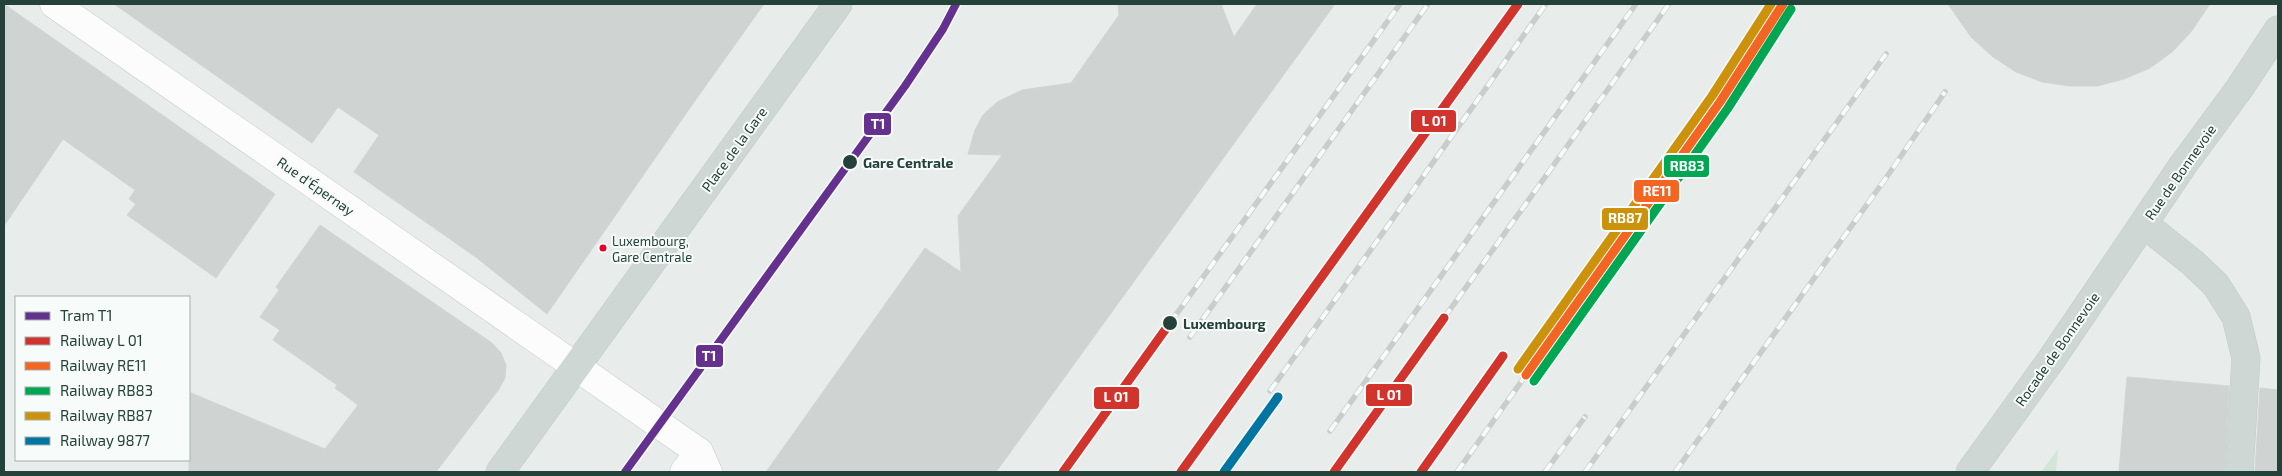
<svg xmlns="http://www.w3.org/2000/svg" width="2282" height="476" viewBox="0 0 2282 476" font-family="'Exo 2',sans-serif">
	<style>
		.green { fill: #d1e6d8 }
		.building { fill: #cfd4d2; stroke: #d1d6d4 }
		.lines { fill: none; stroke-linecap: round; stroke-linejoin: round }
		.minor-casing { stroke: #c5cac8; stroke-width: 29 }
		.major-casing { stroke: #c3ccc9; stroke-width: 29 }
		.minor { stroke: #fcfcfc; stroke-width: 28 }
		.major { stroke: #cfd7d5; stroke-width: 28 }
		.rail-casing { stroke: #c9cdcc; stroke-width: 5.5 }
		.rail { stroke: #f7fbf9; stroke-width: 4; stroke-dasharray: 11; stroke-linecap: butt }
		.rail-1-casing { stroke: #f7fbf9; stroke-width: 12 }
		.rail-2-casing { stroke: #f7fbf9; stroke-width: 12 }
		.rail-3-casing { stroke: #f7fbf9; stroke-width: 12 }
		.rail-4-casing { stroke: #f7fbf9; stroke-width: 12 }
		.rail-5-casing { stroke: #f7fbf9; stroke-width: 12 }
		.rail-1 { stroke: #d1342d; stroke-width: 9 }
		.rail-2 { stroke: #f26522; stroke-width: 9 }
		.rail-3 { stroke: #00a651; stroke-width: 9 }
		.rail-4 { stroke: #cd920c; stroke-width: 9 }
		.rail-5 { stroke: #0075a1; stroke-width: 9 }
		.tram-1-casing { stroke: #f7fbf9; stroke-width: 11 }
		.tram-1 { stroke: #64318f; stroke-width: 8 }
		.stop-dot { fill: #24423a; stroke: #f7fbf9; stroke-width: 2 }
		.bus-dot { fill: #e4002b; stroke: #f7fbf9; stroke-width: 2 }
		.labels { text-anchor: middle; dominant-baseline: central; stroke-width: 4; stroke-linejoin: round; paint-order: stroke }
		.bus-label { font-size: 13px; fill: #24423a; stroke: #f7fbf9; text-anchor: start }
		.street-label { font-size: 14px; fill: #24423a; stroke: #f7fbf9 }
		.stop-label { font-size: 14px; font-weight: bold; fill: #24423a; stroke: #f7fbf9; text-anchor: start }
		.line-badge { stroke: #f7fbf9; stroke-width: 2 }
		.badge-label { font-size: 14px; text-anchor: middle; font-weight: bold; fill: #fff }
	</style>
	<rect width="100%" height="100%" fill="#e8edeb"/>
	<polygon class="green" points="2058,449 2056,472 2041,472"/>
	<g class="building">
		<polygon points="4,4 275,194 216,278 127,215 136,204 129,199 135,190 63,139 4,226"/>
		<polygon points="114,4 764,4 692,105 547,314 477,258 354,172 379,135 338,107 312,143"/>
		<polygon points="1118,4 1221,4 1234,37 1257,4 1335,4 996,472 766,472 925,248 961,272 958,216 1002,155 968,154 975,130 983,115 997,102 1022,90 1071,83 1119,15"/>
		<polygon points="1948,4 2210,4 2191,32 2172,52 2150,68 2124,79 2097,86 2070,86 2042,82 2016,72 1993,57 1971,37"/>
		<polygon points="320,225 492,343 501,353 506,365 505,378 499,389 436,472 189,472 189,392 325,449 358,405 335,388 337,385 273,340 280,330 260,317 279,290 276,287"/>
		<polygon points="2127,377 2229,386 2224,472 2119,472"/>
		<polygon points="2260,388 2278,390 2278,472 2255,472"/>
	</g>
	<g class="lines">
		<defs>
			<g id="minor">
				<polyline points="54,4 699,452 708,472"/>
				<polyline points="684,472 699,452"/>
			</g>
			<g id="major">
				<polyline points="2144,224 2193,263 2216,285 2236,317 2246,358 2239,472"/>
				<polyline points="500,472 838,4"/>
				<polyline points="1970,472 2051,360 2183,165 2239,89 2278,30"/>
			</g>
		</defs>
		<use href="#minor" class="minor-casing"/>
		<use href="#major" class="major-casing"/>
		<use href="#minor" class="minor"/>
		<use href="#major" class="major"/>
		<defs>
			<g id="rail">
				<polyline points="1444,318 1669,4"/>
				<polyline points="1170,323 1400,4"/>
				<polyline points="1190,337 1428,4"/>
				<polyline points="1270,391 1546,4"/>
				<polyline points="1330,431 1636,4"/>
				<polyline points="1457,472 1526,375"/>
				<polyline points="1545,472 1585,417"/>
				<polyline points="1585,472 1886,54"/>
				<polyline points="1675,472 1886,178 1945,92"/>
			</g>
		</defs>
		<use href="#rail" class="rail-casing"/>
		<use href="#rail" class="rail"/>
		<defs>
			<g id="rail-1">
				<polyline points="1063,472 1170,323"/>
				<polyline points="1181,472 1518,4"/>
				<polyline points="1334,472 1444,318"/>
				<polyline points="1421,472 1503,356"/>
			</g>
			<polyline id="rail-2" points="1526,375 1720,102 1783,4"/>
			<polyline id="rail-3" points="1534,381 1728,108 1791,9"/>
			<polyline id="rail-4" points="1518,369 1712,96 1771,4"/>
			<polyline id="rail-5" points="1224,472 1278,397"/>
		</defs>
		<use href="#rail-1" class="rail-1-casing"/>
		<use href="#rail-2" class="rail-2-casing"/>
		<use href="#rail-3" class="rail-3-casing"/>
		<use href="#rail-4" class="rail-4-casing"/>
		<use href="#rail-5" class="rail-5-casing"/>
		<use href="#rail-1" class="rail-1"/>
		<use href="#rail-2" class="rail-2"/>
		<use href="#rail-3" class="rail-3"/>
		<use href="#rail-4" class="rail-4"/>
		<use href="#rail-5" class="rail-5"/>
		<defs>
			<polyline id="tram-1" points="625,472 905,86 943,29 956,4"/>
		</defs>
		<use href="#tram-1" class="tram-1-casing"/>
		<use href="#tram-1" class="tram-1"/>
	</g>
	<g class="stop-dot">
		<circle cx="850" cy="162" r="8"/>
		<circle cx="1170" cy="323" r="8"/>
	</g>
	<circle class="bus-dot" cx="603" cy="248" r="4.5"/>
	<g class="labels">
		<g class="bus-label">
			<text x="612" y="241">Luxembourg,<tspan x="612" dy="16">Gare Centrale</tspan></text>
		</g>
		<g class="street-label">
			<text transform="translate(734 149) rotate(-54)">Place de la Gare</text>
			<text transform="translate(2180 172) rotate(-55)">Rue de Bonnevoie</text>
			<text transform="translate(316 186) rotate(35)">Rue d'Épernay</text>
			<text transform="translate(2057 349) rotate(-55)">Rocade de Bonnevoie</text>
		</g>
		<g class="stop-label">
			<text x="863" y="162">Gare Centrale</text>
			<text x="1183" y="323">Luxembourg</text>
		</g>
	</g>
	<g class="line-badge">
		<rect x="1410" y="109" width="47" height="24" rx="5" fill="#d1342d"/>
		<rect x="863" y="112" width="29" height="24" rx="5" fill="#64318f"/>
		<rect x="1663" y="154" width="47" height="24" rx="5" fill="#00a651"/>
		<rect x="1633" y="179" width="47" height="24" rx="5" fill="#f26522"/>
		<rect x="1601" y="207" width="48" height="24" rx="5" fill="#cd920c"/>
		<rect x="695" y="344" width="29" height="24" rx="5" fill="#64318f"/>
		<rect x="1365" y="383" width="48" height="24" rx="5" fill="#d1342d"/>
		<rect x="1093" y="386" width="47" height="24" rx="5" fill="#d1342d"/>
	</g>
	<g class="badge-label">
		<text x="1434" y="126">L 01</text>
		<text x="878" y="129">T1</text>
		<text x="1687" y="171">RB83</text>
		<text x="1657" y="196">RE11</text>
		<text x="1625" y="223">RB87</text>
		<text x="709" y="361">T1</text>
		<text x="1389" y="400">L 01</text>
		<text x="1116" y="402">L 01</text>
	</g>
	<rect width="2282" height="476" fill="none" stroke="#24423a" stroke-width="10"/>
	<rect x="15" y="296" width="175" height="165" fill="#f7fbf9" stroke="#a3b1ad"/>
	<rect x="25" y="312" width="25" height="8" fill="#64318f" stroke="#a3b1ad"/>
	<text x="60" y="321" font-size="15" fill="#24423a">Tram T1</text>
	<rect x="25" y="337" width="25" height="8" fill="#d1342d" stroke="#a3b1ad"/>
	<text x="60" y="346" font-size="15" fill="#24423a">Railway L 01</text>
	<rect x="25" y="362" width="25" height="8" fill="#f26522" stroke="#a3b1ad"/>
	<text x="60" y="371" font-size="15" fill="#24423a">Railway RE11</text>
	<rect x="25" y="387" width="25" height="8" fill="#00a651" stroke="#a3b1ad"/>
	<text x="60" y="396" font-size="15" fill="#24423a">Railway RB83</text>
	<rect x="25" y="412" width="25" height="8" fill="#cd920c" stroke="#a3b1ad"/>
	<text x="60" y="421" font-size="15" fill="#24423a">Railway RB87</text>
	<rect x="25" y="437" width="25" height="8" fill="#0075a1" stroke="#a3b1ad"/>
	<text x="60" y="446" font-size="15" fill="#24423a">Railway 9877</text>
</svg>
